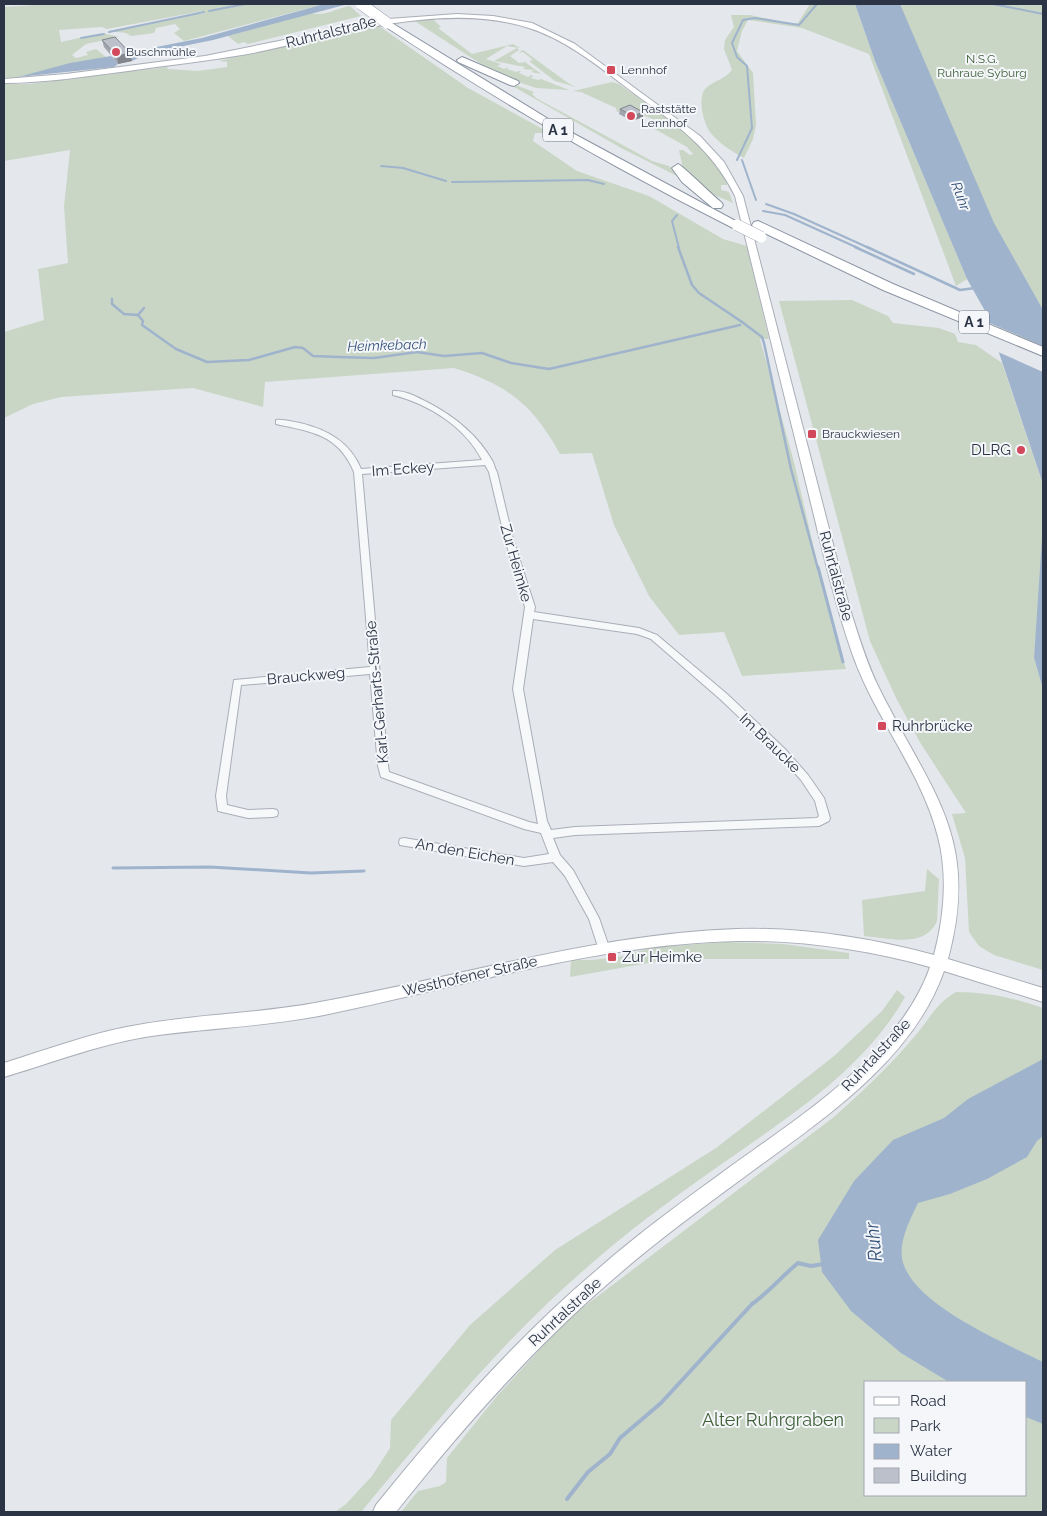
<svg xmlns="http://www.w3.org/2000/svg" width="1047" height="1516" viewBox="0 0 1047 1516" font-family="Raleway,sans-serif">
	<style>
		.green { fill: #c9d6c5; fill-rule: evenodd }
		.water { fill: #9fb4cc }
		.pier { fill: #e4e7ec }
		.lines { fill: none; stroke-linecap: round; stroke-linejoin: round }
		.stream-far3 { stroke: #9fb4cc; stroke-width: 2 }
		.stream-far2 { stroke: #9fb4cc; stroke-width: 2.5 }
		.stream-far1 { stroke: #9fb4cc; stroke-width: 3 }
		.stream { stroke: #9fb4cc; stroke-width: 4 }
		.street-casing { stroke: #a9aeb7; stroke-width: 2 }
		.secondary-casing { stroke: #a9aeb7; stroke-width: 2 }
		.highway-casing { stroke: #8b94a3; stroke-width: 2 }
		.street { fill: #f7f8fa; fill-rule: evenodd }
		.secondary { fill: #fff; fill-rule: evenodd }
		.highway { fill: #fff; fill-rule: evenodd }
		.highway-bridge-casing { stroke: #8b94a3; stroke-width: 12; stroke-linecap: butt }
		.highway-bridge { stroke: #fff; stroke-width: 11 }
		.wall { fill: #a1a5ae }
		.shaded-wall { fill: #83868d }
		.building { fill: #bbc0ca; stroke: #83868d }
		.poi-dot { fill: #d1495b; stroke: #f4f6f9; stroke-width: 2 }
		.labels { text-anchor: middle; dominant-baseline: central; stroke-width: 4; stroke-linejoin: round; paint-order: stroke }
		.far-poi-label { font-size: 12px; fill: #2b3445; stroke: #f4f6f9; text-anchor: start }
		.far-park-label { font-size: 12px; fill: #3f6138; stroke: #f4f6f9 }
		.shield { fill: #f4f6f9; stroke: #676e7b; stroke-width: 1 }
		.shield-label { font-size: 14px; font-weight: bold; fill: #2b3445 }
		.far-water-label { font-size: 14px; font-style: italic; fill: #34527a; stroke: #f4f6f9 }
		.street-label { font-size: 15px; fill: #2b3445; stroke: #f4f6f9 }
		.poi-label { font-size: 15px; fill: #2b3445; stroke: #f4f6f9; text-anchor: start }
		.near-park-label { font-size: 18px; fill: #3f6138; stroke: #f4f6f9 }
		.near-water-label { font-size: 19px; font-style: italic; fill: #34527a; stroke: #f4f6f9 }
	</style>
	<rect width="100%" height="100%" fill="#e4e7ec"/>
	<g class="green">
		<polygon points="52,4 324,4 184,41 174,33 180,29 175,24 156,28 154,33 131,36 126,33 109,31 194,14 204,14 202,11 107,29 102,27 59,30 61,42 102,33 119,37 86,44 72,55 76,58 88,55 86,52 96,49 106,57 18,77 4,78 4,7"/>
		<path d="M810,4H855L875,61L967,279L956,286L869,54L802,28L748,20L742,31L737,51L753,73L756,125L753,139L744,158C733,152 718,143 710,132C703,122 697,97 706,88C714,81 725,79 732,70L724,49L725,40L734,27L731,15H750L792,24L798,23Z"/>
		<polygon points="887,4 1043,4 1043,345"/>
		<path d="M350,6L361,16L248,44L244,42L238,44L228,36L310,13C326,17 336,8 350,6Z"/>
		<polygon points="410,18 432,18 441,27 438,28 472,54 513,44 520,48 507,46 486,59 501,64 497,66 504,69 508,67 507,69 516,72 519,71 521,71 519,73 528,77 531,75 533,76 531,78 538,80 541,79 569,90 536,88 498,75"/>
		<path d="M376,24L468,88L550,133H535L533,141L577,171L649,196L723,239L747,246L769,339H760L794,462L832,627L846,669L742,676L724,632L679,635L649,596L614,525L592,453L560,454C533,405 508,385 454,368L265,382L263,407L193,388L61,397L33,404L4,418V332L44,320L38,269L68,263L64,206L70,150L4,161V84H29L167,67L168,69L198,71L227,67V62L219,61Z"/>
		<polygon points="517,48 519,50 510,56 519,63 525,62 541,74 531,72 534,70 523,69 525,67 494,61"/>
		<polygon points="523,50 568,83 576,87 555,81 529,61 533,60 523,52 518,53"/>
		<polygon points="502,80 534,92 532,94 536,98 652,161 669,166 679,177 623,149"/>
		<path d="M612,82L619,84C659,113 702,139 727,182V185H721V190L729,192L733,203L705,191L683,168L679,150H683L690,155L693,154L687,147L653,128L652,119L628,108L617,112L616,108L581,92L573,91Z"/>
		<polygon points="852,300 888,316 893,323 939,328 955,334 958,342 976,345 1002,363 1043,484 1042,568 1034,658 1043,689 1043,970 994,955 979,946 969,932 965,858 952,814 966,813 921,744 896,698 870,641 779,301"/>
		<path d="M927,869L939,879L937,921C925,949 888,938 864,936L862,900L925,891Z"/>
		<polygon points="724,942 783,944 849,953 849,959 671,959 570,977 571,960 592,960 624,956 650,948"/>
		<path d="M897,990L905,997C862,1073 782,1121 713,1170C668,1202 624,1234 584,1270C501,1342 431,1428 361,1512H335L346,1504L372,1476L390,1448L391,1420L470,1325L555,1250L716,1148L778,1100L834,1056L882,1011Z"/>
		<path d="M956,992C987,992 1014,998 1043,1008V1512H401L418,1491L440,1486L446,1482L447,1458L497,1396L569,1318L834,1117C862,1092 890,1066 914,1037C930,1019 935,1004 956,992ZM866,1382H1026V1495H866Z"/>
	</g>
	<g class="water">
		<polygon points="324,4 348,4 213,40 149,53 132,61 126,53 202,38"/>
		<polygon points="855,4 900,4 994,223 1043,310 1043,484 985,311 967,279 875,61"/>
		<polygon points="111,56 118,64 114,67 18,77 70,63"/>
		<polygon points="1043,523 1043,689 1034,658"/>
		<path d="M1043,1059V1136L1037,1141L1027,1157L987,1179L950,1194L918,1203C911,1218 899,1240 902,1258C909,1303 1005,1343 1043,1362V1424L1026,1417V1382H949L901,1353L851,1311L822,1272L818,1240L854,1181L893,1140L944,1118L968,1099Z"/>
	</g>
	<polygon class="pier" points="985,321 1043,346 1043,372 996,351"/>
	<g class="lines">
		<g class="stream-far3">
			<polyline points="993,4 1043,14"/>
			<polyline points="209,11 245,4"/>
			<polyline points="109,32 204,12"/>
			<polyline points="81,38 104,34"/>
			<polyline points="737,160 752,128 747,66 737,57 732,43 743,20 755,18 799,25 817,4"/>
			<polyline points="742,160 756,200"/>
			<polyline points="381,166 403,168 446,181"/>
			<polyline points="452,182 588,180 604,184"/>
			<polyline points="766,204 794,214 869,248"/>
			<polyline points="763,211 785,215 858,248"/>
			<polyline points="677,215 672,221 679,248"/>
		</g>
		<g class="stream-far2">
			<polyline points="678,247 692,285 699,293 742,322"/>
			<polyline points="855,247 914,274"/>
			<polyline points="867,247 960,290 975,288"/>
			<polyline points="112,299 112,304 124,314 138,315 144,308"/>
			<polyline points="138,315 143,321 142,325 176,349 207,362 249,360 295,347 303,348 313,356 339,357 374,358 417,352 444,356 482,353 511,363 549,369 740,325"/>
			<polyline points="742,322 762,337 764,343 791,469 818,569"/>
		</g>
		<g class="stream-far1">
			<polyline points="818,567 843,662"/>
			<polyline points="113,868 210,867 311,873 364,871"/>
		</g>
		<path class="stream" d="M567,1499L588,1472L610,1454L620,1438L661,1403L752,1304C769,1292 782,1276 798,1263L811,1266L824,1264"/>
		<defs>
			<path id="street" d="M393,391C405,390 417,397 427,402C454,416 478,435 493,462C494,464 495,469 497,472L513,539L535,607L534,612L639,628L657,635L727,694L785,749L808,775L824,798L830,818L829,821L819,826L575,835L553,838L560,855L573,870L599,918L609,947L607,950L603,952L599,950L589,919L565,876L553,862L524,866L400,845L399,842L400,839L404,838L524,858L549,854L541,833L524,829L381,777L378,766L370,674L241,685L226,796L227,805L248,810L273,809L277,810L278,813L277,816L273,817L248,818L218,811L216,796L234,680L370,667L354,472C338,434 312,432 276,424V420C284,419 292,422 300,423C328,430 350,442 361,469L482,460C465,427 429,404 393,395ZM485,465L489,472L505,539L525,607L513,689L538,824L529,822L389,772L388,766L362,474ZM533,619L637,634L651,639L720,699L778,754L801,780L815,801L819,816L817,818L575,827L551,830L547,821L523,689Z"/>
			<path id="secondary" d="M457,14L493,16L532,23L575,44L700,136L724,162L743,196L849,606C858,634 866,662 879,688C930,791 981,836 948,959L1043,988V1002L944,971C912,1063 817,1123 743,1178C698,1211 653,1244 611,1281C531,1350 461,1430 396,1512H373L376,1505C444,1421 515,1339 598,1269C640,1232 686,1199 731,1166C802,1115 900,1053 930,967C868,950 803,940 738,941C597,944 461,987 324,1015C265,1027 204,1028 145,1037C97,1045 51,1063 4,1077V1063C46,1050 88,1034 132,1026C194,1014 258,1014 320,1002C460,977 594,934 737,929C803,927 870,938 934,955C944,917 948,875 938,837C921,770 874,717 852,653C832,595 819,535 804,475C781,382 758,289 735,196C713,150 675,123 635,94C602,69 569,41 529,28C442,0 334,37 248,54C208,61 168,65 128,71C87,76 46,83 4,83V79L66,74L205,56L388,19Z"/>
			<g id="highway">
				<path d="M387,20L563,128L743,225L741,228H733C612,167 496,100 383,25L382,23Z"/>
				<polygon points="462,57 518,81 519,83 514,86 510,85 458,62 457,60"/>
				<path d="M678,164C682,165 714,197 721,202L723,205L721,208H713L682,182L672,168Z"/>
				<polygon points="758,221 893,284 1043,347 1043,356 883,290 754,228 752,225 754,222"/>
			</g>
		</defs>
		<use href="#street" class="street-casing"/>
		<use href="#secondary" class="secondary-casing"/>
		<use href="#highway" class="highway-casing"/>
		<use href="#street" class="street"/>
		<use href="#secondary" class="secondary"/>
		<use href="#highway" class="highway"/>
		<defs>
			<g id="highway-bridge">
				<polyline points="361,4 387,23"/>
				<polyline points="737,225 761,237"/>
			</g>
		</defs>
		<use href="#highway-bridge" class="highway-bridge-casing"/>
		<use href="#highway-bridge" class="highway-bridge"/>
	</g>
	<g class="wall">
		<polygon points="102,40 130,53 132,61 118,64 104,47"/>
		<polygon points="620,109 643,112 643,117 632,121 619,114"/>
	</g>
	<g class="shaded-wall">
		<polygon points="130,53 132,61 118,64 117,56"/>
		<polygon points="643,112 643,117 632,121 633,116"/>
	</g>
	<g class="building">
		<polygon points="115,37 130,53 117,56 102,40"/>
		<polygon points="630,105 643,112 633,116 620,109"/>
	</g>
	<g class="poi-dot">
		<circle cx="116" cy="52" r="5"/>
		<rect x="606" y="65" width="10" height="10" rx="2.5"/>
		<circle cx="631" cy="116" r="5"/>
		<rect x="807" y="429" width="10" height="10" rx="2.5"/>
		<circle cx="1021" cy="450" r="5"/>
		<rect x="877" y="721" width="10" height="10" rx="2.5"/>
		<rect x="607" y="952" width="10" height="10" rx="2.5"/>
	</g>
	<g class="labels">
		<g class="far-poi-label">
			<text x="126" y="52">Buschmühle</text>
			<text x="621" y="70">Lennhof</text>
			<text x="641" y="109">Raststätte<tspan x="641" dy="14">Lennhof</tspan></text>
			<text x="822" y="434">Brauckwiesen</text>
		</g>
		<g class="far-park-label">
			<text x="982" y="59">N.S.G.<tspan x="982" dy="14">Ruhraue Syburg</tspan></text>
		</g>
		<g class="shield">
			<rect x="543" y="118.5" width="30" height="23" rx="4"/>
			<rect x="959" y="310.5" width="30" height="23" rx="4"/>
		</g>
		<g class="shield-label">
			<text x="558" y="130">A 1</text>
			<text x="974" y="322">A 1</text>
		</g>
		<g class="far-water-label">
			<text transform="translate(961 196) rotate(69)">Ruhr</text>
			<text transform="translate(387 345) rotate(-2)">Heimkebach</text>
		</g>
		<g class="street-label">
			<text transform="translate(331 32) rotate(-14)">Ruhrtalstraße</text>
			<text transform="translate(403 469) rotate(-4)">Im Eckey</text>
			<text transform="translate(516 563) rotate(74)">Zur Heimke</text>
			<text transform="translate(836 576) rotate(75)">Ruhrtalstraße</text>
			<text transform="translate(306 676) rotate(-5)">Brauckweg</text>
			<text transform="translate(377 692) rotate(-95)">Karl-Gerharts-Straße</text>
			<text transform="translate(770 743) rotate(44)">Im Braucke</text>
			<text transform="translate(465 852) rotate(10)">An den Eichen</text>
			<text transform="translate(470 976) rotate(-13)">Westhofener Straße</text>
			<text transform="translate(876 1055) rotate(-47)">Ruhrtalstraße</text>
			<text transform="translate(565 1312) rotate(-43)">Ruhrtalstraße</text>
		</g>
		<g class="poi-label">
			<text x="1011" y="450" text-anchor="end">DLRG</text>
			<text x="892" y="726">Ruhrbrücke</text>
			<text x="622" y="957">Zur Heimke</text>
		</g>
		<g class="near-park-label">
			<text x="773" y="1419">Alter Ruhrgraben</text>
		</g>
		<g class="near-water-label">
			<text transform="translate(873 1242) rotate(-96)">Ruhr</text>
		</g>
	</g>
	<rect width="1047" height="1516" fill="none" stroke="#2b3445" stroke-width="10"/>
	<rect x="864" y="1381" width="162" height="115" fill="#f4f6f9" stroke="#a4a8b1"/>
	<rect x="874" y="1397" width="25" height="8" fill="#ffffff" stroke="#a4a8b1"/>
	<text x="910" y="1406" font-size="15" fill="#2b3445">Road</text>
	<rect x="874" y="1418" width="25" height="15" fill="#c9d6c5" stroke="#a4a8b1"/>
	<text x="910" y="1431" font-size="15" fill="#2b3445">Park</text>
	<rect x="874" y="1444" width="25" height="15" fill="#9fb4cc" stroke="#a4a8b1"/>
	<text x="910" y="1456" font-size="15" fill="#2b3445">Water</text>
	<rect x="874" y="1468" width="25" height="15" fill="#bbc0ca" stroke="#a4a8b1"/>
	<text x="910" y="1481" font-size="15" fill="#2b3445">Building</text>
</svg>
